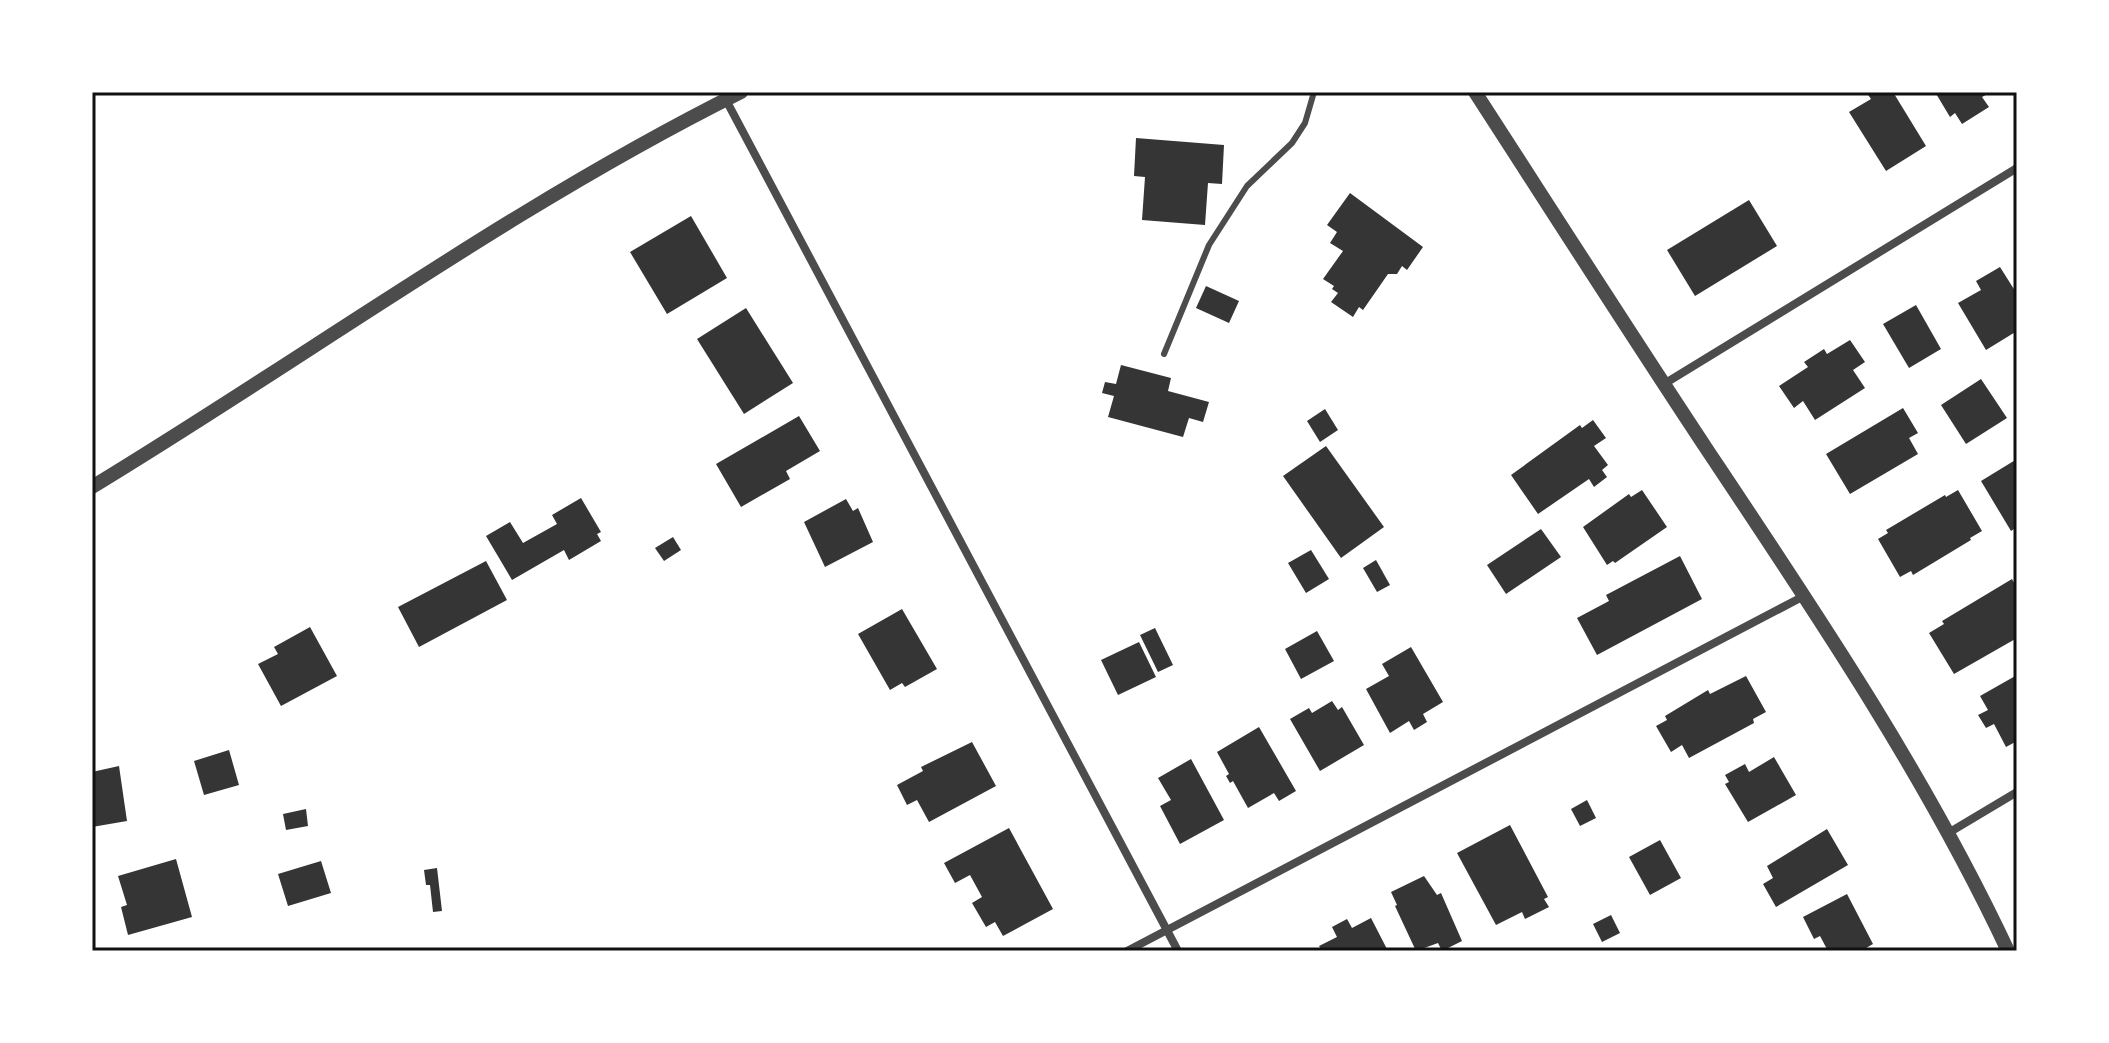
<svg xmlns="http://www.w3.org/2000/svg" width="2109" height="1043" viewBox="0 0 2109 1043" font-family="Rubik,sans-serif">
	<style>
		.building { fill: #353535 }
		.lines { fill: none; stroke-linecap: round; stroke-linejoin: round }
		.service { stroke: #4c4c4c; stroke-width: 6 }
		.minor { stroke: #4c4c4c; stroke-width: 8 }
		.tertiary { stroke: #4c4c4c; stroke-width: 14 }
		.neatline { fill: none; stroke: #111; stroke-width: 3 }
	</style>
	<rect width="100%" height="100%" fill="#fff"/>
	<g class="building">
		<polygon points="1866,92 1893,92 1926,146 1886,171 1849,112 1871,99"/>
		<polygon points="1935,92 1991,92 1982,97 1989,107 1962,124 1955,113 1950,117"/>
		<polygon points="1136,138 1224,145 1222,184 1208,183 1205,225 1142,220 1145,177 1134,176"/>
		<polygon points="1350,193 1423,247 1407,270 1402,266 1397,274 1388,274 1363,310 1359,307 1353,317 1331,302 1338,293 1332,289 1334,286 1323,279 1343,251 1330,243 1337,232 1327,225"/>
		<polygon points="1749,200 1777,246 1695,296 1667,250"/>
		<polygon points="691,216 727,278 667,314 630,252"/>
		<polygon points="2000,267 2017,294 2017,331 1986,350 1958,303 1981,290 1976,281"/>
		<polygon points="1206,286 1239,301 1229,323 1196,308"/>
		<polygon points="1916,305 1941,349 1909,368 1883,324"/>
		<polygon points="746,308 793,383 744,414 697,339"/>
		<polygon points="1850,340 1865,362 1853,370 1865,388 1815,420 1803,401 1794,408 1779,386 1808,367 1804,362 1824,349 1827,354"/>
		<polygon points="1121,365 1171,378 1168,391 1209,402 1203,422 1189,418 1183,437 1108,417 1114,396 1102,393 1105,382 1116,384"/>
		<polygon points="1981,379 2007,418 1966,444 1941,405"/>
		<polygon points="1903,408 1918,433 1909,438 1918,454 1850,494 1826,454"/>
		<polygon points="1325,409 1338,430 1320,442 1307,421"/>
		<polygon points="799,416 820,451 786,471 790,479 741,507 716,464"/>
		<polygon points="1593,420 1606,438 1594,446 1608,465 1602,470 1607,477 1594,487 1589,479 1538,514 1511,475 1580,425 1582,428"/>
		<polygon points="1326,446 1384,527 1341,558 1283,476"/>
		<polygon points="2017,459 2017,527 2011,531 1981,481"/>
		<polygon points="1642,490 1667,527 1615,563 1613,561 1607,565 1583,527 1629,494 1631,497"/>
		<polygon points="1958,490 1982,531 1970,538 1971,540 1913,575 1911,571 1900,577 1878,539 1888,533 1886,530 1945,495 1946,497"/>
		<polygon points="581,498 601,532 597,534 601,541 569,560 564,550 512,580 486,536 510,522 523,543 557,524 552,515"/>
		<polygon points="846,499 853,511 858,508 873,542 825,567 804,522"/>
		<polygon points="1541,529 1561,557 1506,594 1487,565"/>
		<polygon points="673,537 681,550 664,561 655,548"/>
		<polygon points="1311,550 1329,579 1306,593 1288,563"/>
		<polygon points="1680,556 1702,599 1597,655 1577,618 1609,601 1606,595"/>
		<polygon points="1376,560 1390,585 1377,592 1363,568"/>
		<polygon points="486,561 507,600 419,647 398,607"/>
		<polygon points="2012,579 2017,588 2017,638 1954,674 1929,633 1944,624 1942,621"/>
		<polygon points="902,609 937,669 905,687 902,683 890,690 858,634"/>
		<polygon points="310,627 337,676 281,706 258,664 278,654 274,647"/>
		<polygon points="1155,628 1173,665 1158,672 1140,635"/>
		<polygon points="1317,631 1334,661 1301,679 1285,649"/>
		<polygon points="1139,642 1156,677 1118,695 1101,660"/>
		<polygon points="1411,647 1443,702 1423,714 1427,722 1414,730 1409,721 1390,733 1366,689 1389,676 1382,664"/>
		<polygon points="2017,675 2017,741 2006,747 1994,724 1986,728 1978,715 1988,710 1980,696"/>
		<polygon points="1746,676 1766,712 1753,719 1754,723 1689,758 1682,745 1671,752 1656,726 1667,720 1665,716 1708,690 1710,694"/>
		<polygon points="1332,701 1338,710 1342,707 1364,745 1320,771 1290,719 1309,708 1312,713"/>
		<polygon points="1259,727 1296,791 1279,801 1274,793 1248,808 1233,781 1230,783 1226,776 1229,774 1217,752"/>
		<polygon points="972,742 996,786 929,822 917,800 907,805 897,785 923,771 921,767"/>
		<polygon points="229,750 239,785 204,795 194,761"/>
		<polygon points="1774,757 1796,795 1748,822 1725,784 1729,782 1725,775 1745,764 1749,772"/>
		<polygon points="1191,759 1224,820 1180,844 1160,806 1171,800 1158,778"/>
		<polygon points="119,766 127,821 92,827 92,772"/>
		<polygon points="1587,800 1596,818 1580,826 1571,809"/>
		<polygon points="306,809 308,826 286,830 283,814"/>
		<polygon points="1510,825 1548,897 1544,899 1549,907 1525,919 1522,912 1496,925 1457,853"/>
		<polygon points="1009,828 1053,909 1003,936 995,922 986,927 972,903 982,897 970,875 955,883 944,863"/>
		<polygon points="1827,829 1848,865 1776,907 1763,884 1773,878 1767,866"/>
		<polygon points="1660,840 1681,878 1650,895 1629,857"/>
		<polygon points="176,859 192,917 128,935 121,907 127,905 118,876"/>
		<polygon points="321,861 331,893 288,906 278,874"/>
		<polygon points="437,868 442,911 433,912 430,885 426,885 424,870"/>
		<polygon points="1424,876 1437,895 1441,893 1462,941 1442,951 1438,943 1416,951 1395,906 1397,905 1391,892"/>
		<polygon points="1847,894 1873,944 1861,951 1828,951 1820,936 1814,939 1803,917"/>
		<polygon points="1611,915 1620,933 1602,942 1593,924"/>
		<polygon points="1371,918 1388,951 1322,951 1319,946 1337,937 1332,927 1347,919 1352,928"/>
	</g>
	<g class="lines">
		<polyline class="service" points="1164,354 1209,245 1247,186 1292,143 1305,123 1314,92"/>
		<g class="minor">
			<polyline points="726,100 1178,951"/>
			<polyline points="1664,384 2017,168"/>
			<polyline points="1950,832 2017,792"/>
			<polyline points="1127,951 1804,596"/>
		</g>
		<g class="tertiary">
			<path d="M1475,92C1552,211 1628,330 1706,448C1814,610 1925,774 2008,951"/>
			<path d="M92,487C308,356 514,205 741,92"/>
		</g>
	</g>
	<rect width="2109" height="1043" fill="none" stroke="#ffffff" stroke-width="188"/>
	<rect x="94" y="94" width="1921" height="855" class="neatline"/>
</svg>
